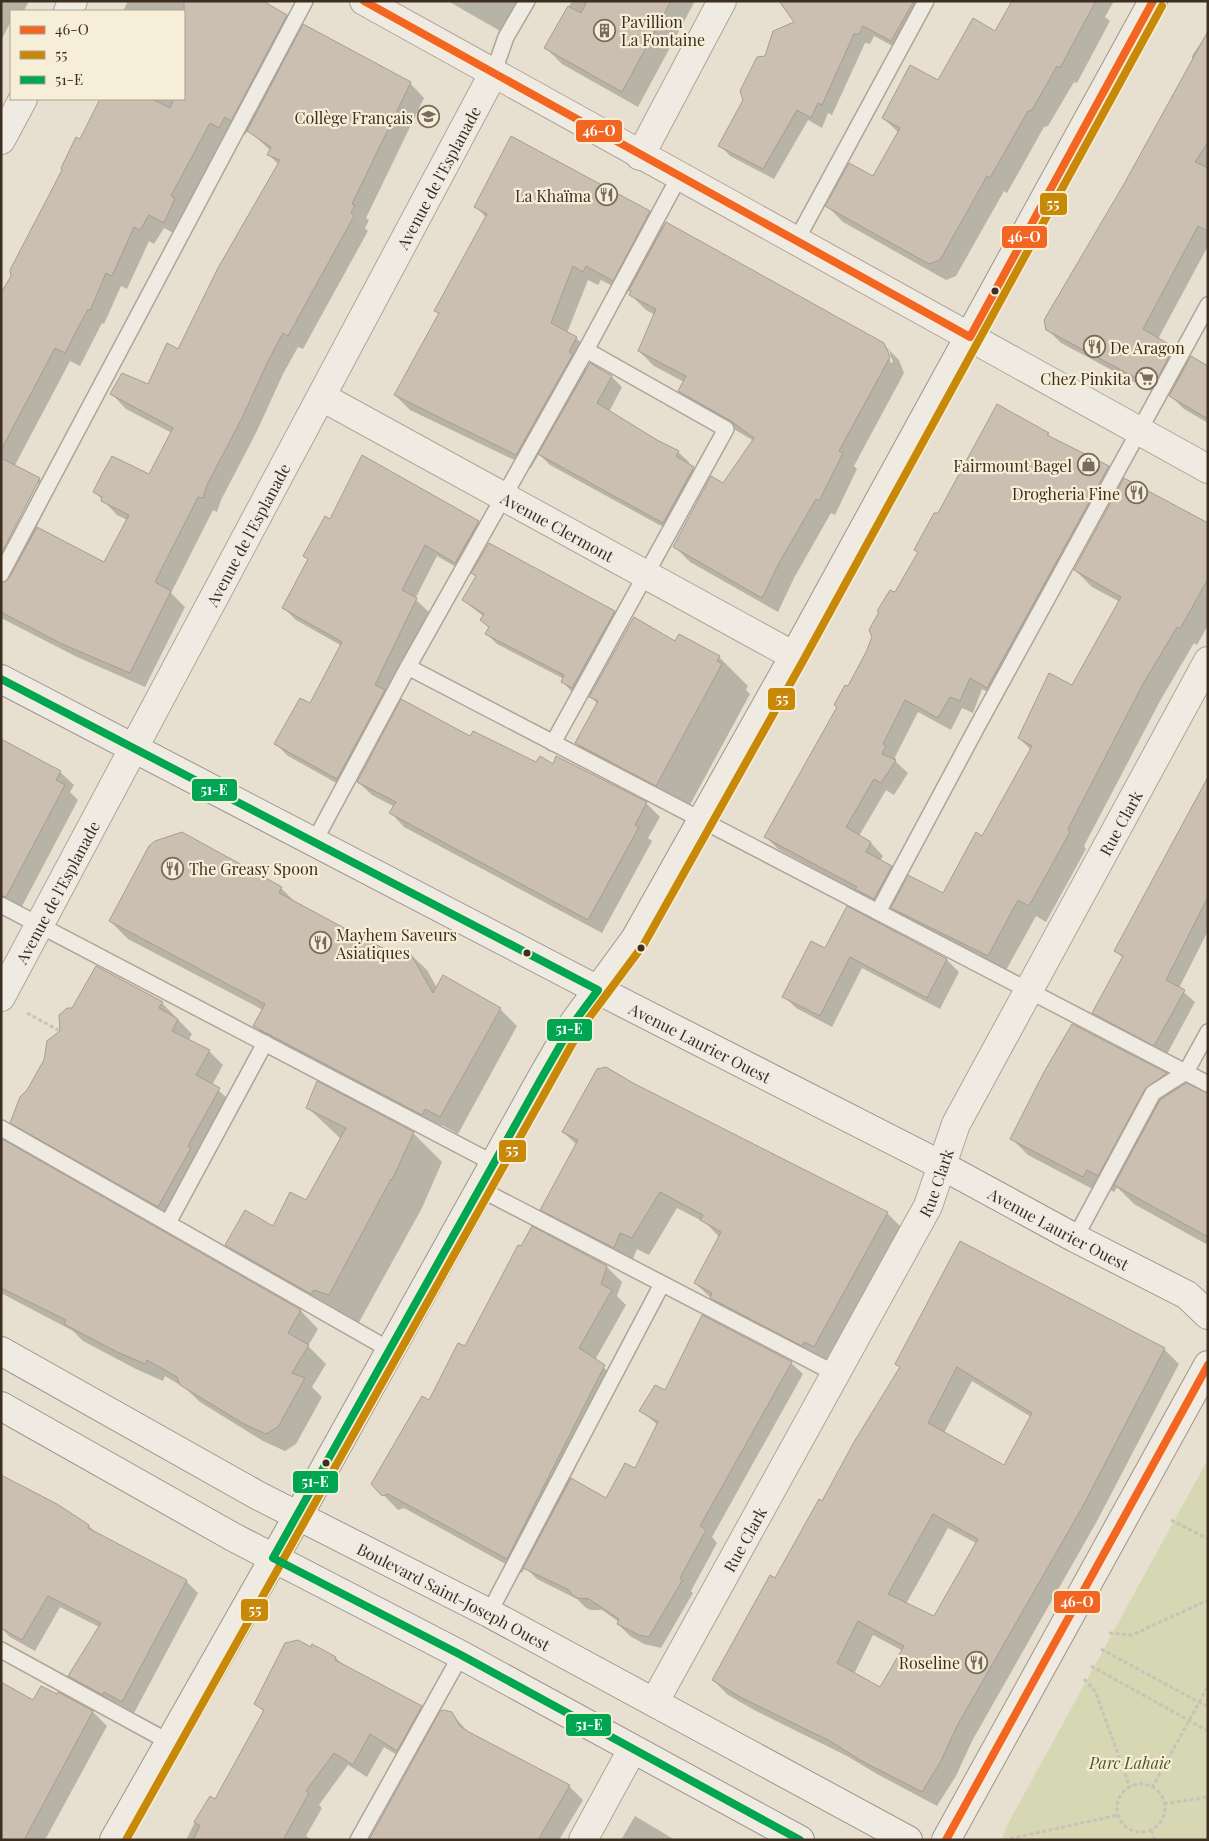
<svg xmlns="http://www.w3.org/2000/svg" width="1209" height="1841" viewBox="0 0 1209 1841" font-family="'Playfair Display',serif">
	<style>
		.green { fill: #d6d7b3 }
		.shadow { fill: #0003; fill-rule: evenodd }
		.building { fill: #cbbfb2; stroke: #a89c90; fill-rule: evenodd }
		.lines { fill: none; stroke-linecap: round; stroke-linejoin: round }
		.lane-casing { stroke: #ada599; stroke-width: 18 }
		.street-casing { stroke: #ada599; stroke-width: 30 }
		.secondary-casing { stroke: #9c958a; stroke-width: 30 }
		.path { stroke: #c8c2b9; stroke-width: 3; stroke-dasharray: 4 2.5; stroke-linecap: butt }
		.lane { stroke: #efebe3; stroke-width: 15 }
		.street { stroke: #efebe3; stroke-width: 28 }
		.secondary { stroke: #efebe3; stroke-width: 28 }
		.bus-1-casing { stroke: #f7eed8; stroke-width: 11 }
		.bus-2-casing { stroke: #f7eed8; stroke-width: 11 }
		.bus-3-casing { stroke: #f7eed8; stroke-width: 11 }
		.bus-1 { stroke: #f26522; stroke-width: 8 }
		.bus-2 { stroke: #c88808; stroke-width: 8 }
		.bus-3 { stroke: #00a651; stroke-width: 8 }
		.bus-dot { fill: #3d2e20; stroke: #f7eed8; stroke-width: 2 }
		.labels { text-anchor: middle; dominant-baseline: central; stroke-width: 4.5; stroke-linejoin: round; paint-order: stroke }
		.poi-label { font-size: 16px; fill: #3d2e20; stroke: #f7eed8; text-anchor: end }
		.street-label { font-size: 16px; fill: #3d2e20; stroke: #f7eed8 }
		.park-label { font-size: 16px; font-style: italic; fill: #4d5a26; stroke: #f7eed8 }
		.line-badge { stroke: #f7eed8; stroke-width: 2 }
		.badge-label { font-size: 14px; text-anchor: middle; font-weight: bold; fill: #fff }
	</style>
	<rect width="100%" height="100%" fill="#e7e0d1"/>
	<polygon class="green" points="1208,1459 1208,1840 1001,1840 1010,1820"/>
	<g class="shadow">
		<polygon points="1,1 29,1 24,11 11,11 11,21 1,41"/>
		<path d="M128,1H259L286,16L301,31L410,83L424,98L366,218L369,220L365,228L368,231L303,349L298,347L283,374L256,433L221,500L217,512L213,510L171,593L185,607L145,687L77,657L1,618V556L39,483H36L1,550V296L101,99H184V11H123ZM248,130L271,151L269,155L279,165L179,351L148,386L112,394L126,409L172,433L149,476L95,492L117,515L127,520L105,564L36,528L53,494L39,479L14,467L70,361L80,366L102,323L104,324L121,286L127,289L149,241L154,244L164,228L179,236L189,213L185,210L225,136L234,141L240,131L245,135Z"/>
		<polygon points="448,1 534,1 514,39"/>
		<polygon points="572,1 695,1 638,107 562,64 546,48"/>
		<polygon points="799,1 930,1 902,51 874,36 870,44 865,43 832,115 828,113 822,128 808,120 774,179 730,156 720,145 766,57 796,23"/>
		<polygon points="1013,1 1114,1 1105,17 1110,21 1077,83 1074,82 1048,126 1044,127 1007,193 1004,191 956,276 946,280 843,222 827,206 874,178 898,132 883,118 938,82 995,32"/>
		<polygon points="1208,32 1208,246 1158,339 1174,348 1189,363 1208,367 1208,423 1184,409 1169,394 1166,399 1061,343 1047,329 1192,61 1192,56"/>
		<path d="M475,206L649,212L664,227L883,344L899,360L904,373L854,466L857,469L835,515L831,513L794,578L778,612L690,562L674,546L723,485L754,441L695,406L679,391L684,382L654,366L639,351L655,315L646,310L631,295L633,291L630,289L627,294L601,280L598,285L588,280L567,333L576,338L591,352L583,366L587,370L612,377L622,387L609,412L678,452L689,462L688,465L704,478L674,533L550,465L539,454L531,468L410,410L395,395L440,315L436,310L487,218ZM886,351H889L893,362L891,363Z"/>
		<polygon points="1048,434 1055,441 1108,467 1121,480 1000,699 982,689 973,713 962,708 951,730 918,712 895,757 896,762 908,773 894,795 886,790 859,836 871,843 883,856 880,861 891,867 904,880 887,911 869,902 861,894 778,849 766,837 849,688 939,514"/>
		<polygon points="363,456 478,522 491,534 468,574 437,556 415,599 429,612 388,695 349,790 288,756 276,744 310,705 342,646 296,620 284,608 309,560 305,556 331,520"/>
		<polygon points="1208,525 1208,625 1197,645 1194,643 1160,701 1084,846 1086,849 1046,922 1036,916 1005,972 909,925 892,908 943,894 983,837 1031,750 1019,738 1073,687 1120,602 1092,587 1075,570"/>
		<polygon points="477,577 614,612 625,623 573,693 563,682 564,679 497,644 487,634 490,629 481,620 483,616 463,600"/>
		<polygon points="679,635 719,657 748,686 746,690 750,694 685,814 605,772 576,743 598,704 591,697 676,642"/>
		<polygon points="470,738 537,763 554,766 646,803 660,817 648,838 652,841 602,933 404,827 391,813 395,807 372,795 358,782"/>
		<polygon points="1,742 60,772 74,785 70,792 78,800 20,910 1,906"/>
		<polygon points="1208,778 1208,931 1179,988 1195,1002 1166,1056 1105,1024 1094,1013 1123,958 1116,951"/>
		<polygon points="281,888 297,904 374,945 399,956 409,953 427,970 437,988 500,1009 517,1026 458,1134 442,1125 439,1132 272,1043 254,1025 263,1010 128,939 110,921"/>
		<polygon points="847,908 947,960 959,972 940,1009 862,968 832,1027 796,1008 784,996 826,950"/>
		<polygon points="97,967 162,1003 192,1034 188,1041 209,1051 223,1065 212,1085 233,1103 172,1220 26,1136 12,1122"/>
		<polygon points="1073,1025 1166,1074 1180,1088 1208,1095 1208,1245 1134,1204 1117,1187 1114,1192 1103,1186 1100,1193 1028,1155 1011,1138"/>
		<polygon points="633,1084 887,1213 904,1230 832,1363 729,1315 695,1283 719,1237 706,1223 677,1208 649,1255 637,1249 631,1264 559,1227 542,1210 577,1145 563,1132"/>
		<polygon points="307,1107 413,1133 442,1162 422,1208 358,1324 256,1274 227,1245 273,1228 306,1202 341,1139"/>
		<polygon points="1,1140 301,1311 318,1329 308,1346 326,1364 312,1387 322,1397 296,1444 285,1451 263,1441 200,1402 185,1388 165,1376 163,1381 136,1369 83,1341 73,1331 1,1293"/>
		<polygon points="607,1267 622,1282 617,1296 626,1305 595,1360 619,1381 570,1479 606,1499 635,1469 658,1425 641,1411 666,1392 791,1363 803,1374 712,1537 717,1543 691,1591 693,1593 661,1648 644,1644 630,1636 618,1624 619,1622 602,1610 590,1610 585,1607 577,1599 537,1579 525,1567 522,1573 404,1508 398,1510 372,1483 465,1348"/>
		<path d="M1164,1349L1179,1364L1097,1521L972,1741L956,1776L937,1806L877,1774L847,1756L756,1711L728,1695L713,1680L822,1503L901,1368L897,1364ZM972,1381L1031,1417L1004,1466L944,1433ZM948,1528L976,1543L934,1618L906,1604ZM873,1635L903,1651L880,1689L854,1674Z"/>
		<polygon points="89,1526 96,1533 186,1581 198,1593 134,1713 117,1703 115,1706 82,1688 70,1676 99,1627 60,1607 35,1651 10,1637 1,1628 1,1619"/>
		<polygon points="313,1646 336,1658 344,1666 421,1707 436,1722 451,1713 469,1733 569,1786 583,1800 559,1840 370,1840 412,1764 384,1747 367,1777 348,1765 319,1805 322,1808 306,1836 312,1840 186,1840 195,1822 215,1800 264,1712 256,1704"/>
		<polygon points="59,1694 93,1712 107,1726 45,1840 1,1840 34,1702"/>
		<polygon points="635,1816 675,1840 621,1840"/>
	</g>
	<g class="building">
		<polygon points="184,1 263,1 287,15 231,121 225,117 219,128 210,123 171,196 175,198 164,223 149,215 140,230 134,227 112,276 106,273 90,311 88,309 65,353 55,348 1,450 1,293 11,276 10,270 62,170 61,168 76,137 80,139 100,99 152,99 170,108 174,99 184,99"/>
		<polygon points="587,1 671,1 622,92 544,48 568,6 581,13"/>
		<polygon points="779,1 914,1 891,41 863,26 859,34 854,34 822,105 818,103 811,118 797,110 763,169 718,146 743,100 740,91 757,57 765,56 773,31 794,22"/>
		<polygon points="1012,1 1096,1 1060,68 1057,66 1032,110 1028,111 990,178 987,176 940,260 929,264 825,206 849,163 873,176 900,128 882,118 910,65 938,80 973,18 995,31"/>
		<polygon points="303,24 411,82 352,204 355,205 351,213 354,216 288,336 283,333 269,359 242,418 207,485 203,498 198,497 155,582 171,591 130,673 62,644 1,612 1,583 9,578 37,527 104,562 129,515 101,501 102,497 93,492 102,474 112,456 149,474 173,428 110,394 122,373 148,384 167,343 178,349 218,268 280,160 267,155 271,147 247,131"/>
		<polygon points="1208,31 1208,142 1195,162 1208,168 1208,231 1198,226 1143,329 1174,347 1153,387 1046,330 1044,320 1124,184"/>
		<polygon points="511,136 650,211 613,281 586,266 583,272 573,266 551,323 577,337 569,352 573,354 516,455 394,395 439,313 434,311 487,214 474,207"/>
		<polygon points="666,222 884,343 890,357 839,451 843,453 819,501 816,499 779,563 762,598 673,547 711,476 723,483 754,438 731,421 678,391 686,376 638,351 656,309 629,295 631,291 629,290"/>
		<polygon points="1191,356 1208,366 1208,419 1169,396"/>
		<polygon points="590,363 612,376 597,403 657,440 679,451 676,456 694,467 663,523 538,454"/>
		<polygon points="997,404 1049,433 1047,435 1109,466 987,688 970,678 960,701 950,697 938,718 905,700 883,744 886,746 882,754 896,760 881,783 874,779 846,827 871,842 866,852 892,866 874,899 855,889 857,887 764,837 837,707 834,705 845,685 848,686 866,652 872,637 869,630 879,612 877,611 890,590 895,592 918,552 914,550 934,513 938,513"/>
		<polygon points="362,455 479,521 455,563 425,545 402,590 417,598 375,685 385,690 337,779 274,744 300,698 310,703 342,642 282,608 308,559 303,556 325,516 330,519"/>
		<polygon points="1,458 40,478 1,554"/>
		<polygon points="1124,478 1208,523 1208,579 1180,629 1177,627 1143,684 1068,829 1070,832 1029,906 1018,900 988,956 891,908 908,875 943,893 976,832 982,836 1032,746 1018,738 1049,673 1072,685 1121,597 1074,570"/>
		<polygon points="489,543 615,611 572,688 561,682 564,675 485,634 489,627 480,620 484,614 462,600 476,576 471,573"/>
		<polygon points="634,617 675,641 679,634 720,656 717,661 722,664 656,786 575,743 598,701 589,697"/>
		<polygon points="401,699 470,736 473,731 536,762 540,756 553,764 556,756 647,802 635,825 639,827 588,920 389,813 396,802 357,782"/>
		<polygon points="1,739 61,771 56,780 65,785 6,897 1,896"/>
		<polygon points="1208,777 1208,897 1166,980 1185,990 1154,1046 1092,1013 1123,956 1114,951"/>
		<polygon points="182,832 282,887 279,893 374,944 399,955 409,951 433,993 443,975 501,1008 440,1117 425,1109 422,1115 253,1026 265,1004 109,921 149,846 155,841"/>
		<polygon points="847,906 947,959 927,998 850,957 820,1016 782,997 811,941 825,948"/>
		<polygon points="96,966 163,1002 159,1008 178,1019 172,1031 210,1050 196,1075 220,1088 188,1146 191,1148 158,1207 10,1123 20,1097 27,1090 44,1060 47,1041 60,1031 59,1015 67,1008 72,1008"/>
		<polygon points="1072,1024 1167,1073 1145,1089 1098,1176 1087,1170 1083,1177 1010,1139 1044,1072"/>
		<polygon points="606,1067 633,1083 888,1212 814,1347 804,1342 802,1346 710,1298 712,1293 694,1283 721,1232 700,1220 703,1215 660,1192 632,1238 620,1233 614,1248 540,1210 578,1140 562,1132 597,1069"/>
		<polygon points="317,1081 414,1132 392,1180 391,1179 329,1295 314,1290 311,1294 225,1245 245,1210 273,1226 290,1192 306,1200 346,1128 306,1108"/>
		<polygon points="1186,1083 1208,1093 1208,1237 1114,1185 1160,1100"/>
		<polygon points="2,1139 301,1310 288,1333 309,1345 292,1373 305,1378 278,1427 266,1434 244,1424 180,1385 177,1377 147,1360 145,1364 117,1352 64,1324 66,1320 1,1288"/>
		<polygon points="532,1226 607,1266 601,1284 612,1290 579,1348 605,1365 507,1559 388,1494 382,1496 371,1484 422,1396 429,1400 458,1343 465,1346 518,1245 521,1246"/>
		<path d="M960,1241L1165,1348L1083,1506L957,1726L941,1761L922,1792L860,1760L830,1741L740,1697L712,1680L770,1575L775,1578L819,1499L822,1501L854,1442L900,1367L895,1364ZM957,1367L1032,1413L1004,1465L928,1423ZM933,1514L978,1539L934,1616L888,1594ZM858,1621L904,1646L880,1687L837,1663Z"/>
		<polygon points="702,1315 792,1362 700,1526 706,1530 680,1578 682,1581 649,1637 639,1635 617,1624 619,1619 589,1599 577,1598 572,1595 569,1590 523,1568 571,1478 606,1498 625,1463 635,1468 658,1422 639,1411 655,1385 665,1390"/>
		<polygon points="1,1475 57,1504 89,1525 88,1528 187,1580 122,1702 104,1692 103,1695 68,1676 101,1623 48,1596 22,1640 1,1628"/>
		<polygon points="298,1640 311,1647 312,1644 336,1657 335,1660 422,1706 397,1751 370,1734 353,1765 334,1753 306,1791 309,1793 283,1840 193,1840 200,1826 194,1822 210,1796 215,1799 264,1710 254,1704 285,1643"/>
		<polygon points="1,1682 33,1700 41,1686 57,1694 58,1692 93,1711 24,1840 1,1840"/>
		<polygon points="444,1710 452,1712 460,1726 469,1732 570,1785 538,1840 369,1840 440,1711"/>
	</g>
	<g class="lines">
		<defs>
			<g id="lane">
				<polyline points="493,74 506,37 527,1"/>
				<polyline points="796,241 926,1"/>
				<polyline points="1,574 305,1"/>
				<polyline points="408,667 1208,1084"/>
				<polyline points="553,743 726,429 586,350"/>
				<polyline points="314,842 408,667 586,350 679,177"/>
				<polyline points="1,905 495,1164"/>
				<polyline points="878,912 978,725 1208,305"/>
				<polyline points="1,1128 390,1350"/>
				<polyline points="480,1189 836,1374"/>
				<polyline points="168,1223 265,1043"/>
				<polyline points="1075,1238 1153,1093 1186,1072 1208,1032"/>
				<polyline points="489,1613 662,1284"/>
				<polyline points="1,1650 169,1742"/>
				<polyline points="358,1840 461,1655"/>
			</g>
			<g id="street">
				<polyline points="364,1 1208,469"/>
				<polyline points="68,11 73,1"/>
				<polyline points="1,140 23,99"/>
				<polyline points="640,156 722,1"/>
				<path id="s1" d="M322,397L794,656"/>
				<path id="s2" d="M1,997L493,74"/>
				<path id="s3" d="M655,1701L928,1206L956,1124L1208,661"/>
				<polyline points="583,1840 632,1750"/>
			</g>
			<g id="secondary">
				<path id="s4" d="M1,679L598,990L941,1165L1075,1238L1187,1295L1208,1315"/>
				<path id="s5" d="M1,1351L257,1495L489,1613L908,1840"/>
				<polyline points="1,1406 233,1537 461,1655 800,1840"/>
				<polyline points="114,1840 316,1484 541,1079 572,1025 635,939 794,656 1153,1"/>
				<polyline points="946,1840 1208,1365"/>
			</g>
		</defs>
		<use href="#lane" class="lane-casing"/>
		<use href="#street" class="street-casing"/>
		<use href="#secondary" class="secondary-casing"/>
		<g class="path">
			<polyline points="27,1013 122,1065"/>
			<polyline points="1171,1520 1208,1539"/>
			<polyline points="1109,1633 1132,1635 1208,1600"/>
			<polyline points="1101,1649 1208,1707"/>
			<polyline points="1091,1666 1208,1731"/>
			<polyline points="1084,1679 1095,1691 1130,1787"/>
			<circle cx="1141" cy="1808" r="24"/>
			<polyline points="1152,1788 1208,1686"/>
			<polyline points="1164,1804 1208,1797"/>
			<polyline points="1151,1830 1155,1840"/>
			<polyline points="1004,1840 1118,1815"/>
		</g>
		<use href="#lane" class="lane"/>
		<use href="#street" class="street"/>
		<use href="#secondary" class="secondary"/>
		<defs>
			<g id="bus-1">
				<polyline points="364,1 970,337 1153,1"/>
				<polyline points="946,1840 1208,1365"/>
			</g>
			<polyline id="bus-2" points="126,1840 580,1030 644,944 803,661 1162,6"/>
			<polyline id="bus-3" points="1,679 598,990 572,1025 541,1079 273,1558 461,1655 800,1840"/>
		</defs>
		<use href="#bus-1" class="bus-1-casing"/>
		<use href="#bus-2" class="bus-2-casing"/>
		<use href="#bus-3" class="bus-3-casing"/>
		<use href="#bus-1" class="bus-1"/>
		<use href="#bus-2" class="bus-2"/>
		<use href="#bus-3" class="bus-3"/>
	</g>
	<defs>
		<symbol id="building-ring" viewBox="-11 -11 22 22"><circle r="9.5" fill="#f7eed8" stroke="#786c5e" stroke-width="1.5"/><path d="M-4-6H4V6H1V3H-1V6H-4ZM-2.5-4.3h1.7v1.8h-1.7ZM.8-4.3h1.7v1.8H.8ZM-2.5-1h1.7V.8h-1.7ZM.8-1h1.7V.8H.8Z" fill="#786c5e"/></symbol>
		<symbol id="school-ring" viewBox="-11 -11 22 22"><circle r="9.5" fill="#f7eed8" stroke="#786c5e" stroke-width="1.5"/><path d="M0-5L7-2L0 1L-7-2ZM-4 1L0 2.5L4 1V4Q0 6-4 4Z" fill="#786c5e"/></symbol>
		<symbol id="restaurant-ring" viewBox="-11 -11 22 22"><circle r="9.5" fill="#f7eed8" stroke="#786c5e" stroke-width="1.5"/><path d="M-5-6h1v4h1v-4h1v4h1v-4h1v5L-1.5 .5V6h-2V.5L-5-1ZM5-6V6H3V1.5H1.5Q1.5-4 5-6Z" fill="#786c5e"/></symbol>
		<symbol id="supermarket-ring" viewBox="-11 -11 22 22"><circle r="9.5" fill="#f7eed8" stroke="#786c5e" stroke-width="1.5"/><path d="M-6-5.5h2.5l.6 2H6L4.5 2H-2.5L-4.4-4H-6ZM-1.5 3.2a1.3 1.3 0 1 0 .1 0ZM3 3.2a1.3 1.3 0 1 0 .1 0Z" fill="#786c5e"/></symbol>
		<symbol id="shop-ring" viewBox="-11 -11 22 22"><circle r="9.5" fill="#f7eed8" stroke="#786c5e" stroke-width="1.5"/><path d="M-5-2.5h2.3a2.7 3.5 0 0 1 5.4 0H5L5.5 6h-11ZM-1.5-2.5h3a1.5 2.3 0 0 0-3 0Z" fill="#786c5e"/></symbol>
	</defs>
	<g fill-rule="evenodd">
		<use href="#building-ring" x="592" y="18" width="25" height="25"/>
		<use href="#school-ring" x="416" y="104" width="25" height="25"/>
		<use href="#restaurant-ring" x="594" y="182" width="25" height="25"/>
		<use href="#restaurant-ring" x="1082" y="334" width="25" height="25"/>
		<use href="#supermarket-ring" x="1134" y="366" width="25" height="25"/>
		<use href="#shop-ring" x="1076" y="452" width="25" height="25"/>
		<use href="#restaurant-ring" x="1124" y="480" width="25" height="25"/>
		<use href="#restaurant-ring" x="160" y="856" width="25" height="25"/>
		<use href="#restaurant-ring" x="308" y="930" width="25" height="25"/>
		<use href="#restaurant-ring" x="964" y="1650" width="25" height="25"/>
	</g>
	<g class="bus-dot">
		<circle cx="995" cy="291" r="4.5"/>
		<circle cx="641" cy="948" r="4.5"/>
		<circle cx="527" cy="953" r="4.5"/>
		<circle cx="326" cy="1463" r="4.5"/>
	</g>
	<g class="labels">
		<g class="poi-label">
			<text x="621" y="21" text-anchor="start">Pavillion<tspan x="621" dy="18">La Fontaine</tspan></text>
			<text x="413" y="117">Collège Français</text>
			<text x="591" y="195">La Khaïma</text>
			<text x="1110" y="347" text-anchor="start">De Aragon</text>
			<text x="1131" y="378">Chez Pinkita</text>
			<text x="1072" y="465">Fairmount Bagel</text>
			<text x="1120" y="493">Drogheria Fine</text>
			<text x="189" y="868" text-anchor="start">The Greasy Spoon</text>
			<text x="336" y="934" text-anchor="start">Mayhem Saveurs<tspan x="336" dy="18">Asiatiques</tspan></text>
			<text x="960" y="1662">Roseline</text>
		</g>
		<g class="street-label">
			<text stroke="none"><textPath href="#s2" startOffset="929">Avenue de l'Esplanade</textPath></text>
			<text stroke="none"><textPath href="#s1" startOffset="269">Avenue Clermont</textPath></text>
			<text stroke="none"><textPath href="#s2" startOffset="524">Avenue de l'Esplanade</textPath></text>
			<text stroke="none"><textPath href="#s3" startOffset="995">Rue Clark</textPath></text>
			<text stroke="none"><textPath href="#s2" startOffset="119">Avenue de l'Esplanade</textPath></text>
			<text stroke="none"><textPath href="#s4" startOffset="788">Avenue Laurier Ouest</textPath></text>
			<text stroke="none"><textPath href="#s3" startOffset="590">Rue Clark</textPath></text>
			<text stroke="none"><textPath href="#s4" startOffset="1192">Avenue Laurier Ouest</textPath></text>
			<text stroke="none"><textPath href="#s3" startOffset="185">Rue Clark</textPath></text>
			<text stroke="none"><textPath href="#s5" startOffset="515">Boulevard Saint-Joseph Ouest</textPath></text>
		</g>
		<g class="park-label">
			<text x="1130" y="1762">Parc Lahaie</text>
		</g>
	</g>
	<g class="line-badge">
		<rect x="575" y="119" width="48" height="24" rx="5" fill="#f26522"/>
		<rect x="1039" y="192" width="29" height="24" rx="5" fill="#c88808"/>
		<rect x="1001" y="225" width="47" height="24" rx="5" fill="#f26522"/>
		<rect x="767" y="687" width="29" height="24" rx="5" fill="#c88808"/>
		<rect x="191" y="778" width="47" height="24" rx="5" fill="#00a651"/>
		<rect x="546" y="1018" width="47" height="24" rx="5" fill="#00a651"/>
		<rect x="498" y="1139" width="29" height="24" rx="5" fill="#c88808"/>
		<rect x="292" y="1470" width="47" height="24" rx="5" fill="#00a651"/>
		<rect x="1053" y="1590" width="48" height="24" rx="5" fill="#f26522"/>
		<rect x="240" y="1598" width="29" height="24" rx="5" fill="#c88808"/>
		<rect x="565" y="1713" width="47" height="24" rx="5" fill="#00a651"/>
	</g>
	<g class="badge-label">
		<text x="599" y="136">46-O</text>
		<text x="1053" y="209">55</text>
		<text x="1024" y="242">46-O</text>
		<text x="782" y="704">55</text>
		<text x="214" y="795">51-E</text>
		<text x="569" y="1034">51-E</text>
		<text x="512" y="1155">55</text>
		<text x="315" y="1487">51-E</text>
		<text x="1077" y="1607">46-O</text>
		<text x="255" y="1615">55</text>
		<text x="589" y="1730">51-E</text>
	</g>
	<rect width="1209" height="1841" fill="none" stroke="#3d2e20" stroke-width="5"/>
	<rect x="10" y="10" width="175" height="90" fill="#f7eed8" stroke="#ada18e"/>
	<rect x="20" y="26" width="25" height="8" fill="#f26522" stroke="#ada18e"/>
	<text x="55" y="35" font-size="15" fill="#3d2e20">46-O</text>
	<rect x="20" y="51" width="25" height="8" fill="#c88808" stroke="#ada18e"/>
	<text x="55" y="60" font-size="15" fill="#3d2e20">55</text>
	<rect x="20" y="76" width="25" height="8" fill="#00a651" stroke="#ada18e"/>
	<text x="55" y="85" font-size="15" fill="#3d2e20">51-E</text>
</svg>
